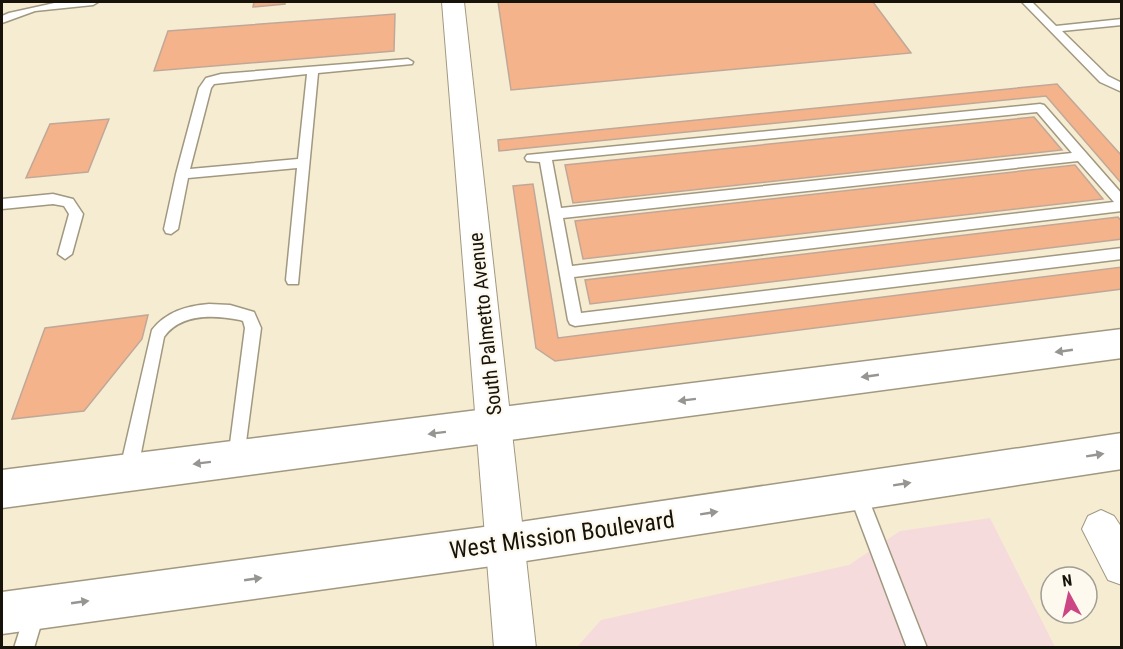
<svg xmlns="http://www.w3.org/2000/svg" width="1123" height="649" viewBox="0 0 1123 649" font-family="'Roboto Condensed',sans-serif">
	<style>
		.commercial { fill: #f6dbdc }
		.building { fill: #f4b38a; stroke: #c0a899; stroke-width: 1.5 }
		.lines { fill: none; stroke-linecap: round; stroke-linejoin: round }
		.service-casing { stroke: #a19880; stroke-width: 3 }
		.minor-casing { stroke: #a19880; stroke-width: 2 }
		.primary-casing { stroke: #a19880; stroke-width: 3 }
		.service { fill: #fff; fill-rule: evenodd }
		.minor { fill: #fff; fill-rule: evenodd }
		.primary { fill: #fff; fill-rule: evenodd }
		.oneway { fill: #979591 }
		.labels { text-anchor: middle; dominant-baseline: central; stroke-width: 4.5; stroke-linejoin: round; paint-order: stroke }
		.street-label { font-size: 20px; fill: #17130a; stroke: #fdf9ef }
		.near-street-label { font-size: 24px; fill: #17130a; stroke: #fdf9ef }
	</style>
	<rect width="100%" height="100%" fill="#f6ecd2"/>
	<polygon class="commercial" points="990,518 1055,647 576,648 601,620 849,565 900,531"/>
	<g class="building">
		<polygon points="254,2 285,2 285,4 253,7"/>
		<polygon points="498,2 873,2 911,53 511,90"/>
		<polygon points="395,14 394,51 154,71 168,31"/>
		<polygon points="1057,84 1122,156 1122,184 1046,96 499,151 498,140"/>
		<polygon points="1034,117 1062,150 573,203 565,165"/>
		<polygon points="109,119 88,172 26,178 50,124"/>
		<polygon points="1075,165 1103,199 583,259 575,221"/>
		<polygon points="533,184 558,338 1122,267 1122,289 555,361 536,348 513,186"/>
		<polygon points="1118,217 1122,222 1122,239 590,304 585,280"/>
		<polygon points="148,315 142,339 84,411 12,419 45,328"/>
	</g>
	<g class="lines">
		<defs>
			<g id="service">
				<polygon points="59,2 98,2 93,5 35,11 2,23 2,16 9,13"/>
				<polygon points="1022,2 1032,2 1056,26 1122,19 1122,25 1062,31 1108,76 1122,83 1122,92 1100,82"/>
				<path d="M408,59L413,62L412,64L318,73L298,284H288L286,280L297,168L188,178L178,229L171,234L166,233L164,229L176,174L199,88L206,78L221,74ZM307,74L298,159L190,169L211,88L214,84Z"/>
				<path d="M1040,104L1044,105L1122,194V211L574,277L581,313L1122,248V259L575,326L570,324L568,320L540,162L527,161L525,158L527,155ZM1037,112L1072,153L561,208L552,160ZM1078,161L1114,202L572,266L563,218Z"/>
				<polygon points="53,194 73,199 83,214 72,254 65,259 58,254 69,214 64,206 53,204 2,209 2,199"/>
				<path d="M209,304L230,305L254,312L261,328L243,465L237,467L231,465L228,459L245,328L243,321L240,320C214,315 181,313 164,337L137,473L134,479L128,481L122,479L119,473L152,330C166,312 186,306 209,304Z"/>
				<polygon points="857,482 863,485 927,648 907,648 848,491 851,485"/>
				<polygon points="35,601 42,604 45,611 34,648 14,648 28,604"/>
			</g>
			<g id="minor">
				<polygon points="442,2 464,2 536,648 494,648"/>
				<polygon points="1101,510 1114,516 1122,528 1122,585 1108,580 1082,529 1088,516"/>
			</g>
			<g id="primary">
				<polygon points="1122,329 1122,358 2,508 2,470"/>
				<polygon points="1122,433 1122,469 506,564 2,634 2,592 506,524"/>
			</g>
		</defs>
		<use href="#service" class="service-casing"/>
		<use href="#minor" class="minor-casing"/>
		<use href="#primary" class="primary-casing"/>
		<use href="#service" class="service"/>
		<use href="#minor" class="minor"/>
		<use href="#primary" class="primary"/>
	</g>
	<defs><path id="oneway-solid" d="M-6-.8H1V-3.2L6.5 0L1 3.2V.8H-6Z" transform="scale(1.5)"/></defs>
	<g class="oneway">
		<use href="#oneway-solid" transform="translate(1064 351) rotate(172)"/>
		<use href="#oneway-solid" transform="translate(870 376) rotate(172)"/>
		<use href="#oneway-solid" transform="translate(687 400) rotate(173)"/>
		<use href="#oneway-solid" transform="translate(437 433) rotate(173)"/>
		<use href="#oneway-solid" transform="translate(1095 455) rotate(-9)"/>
		<use href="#oneway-solid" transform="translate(202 463) rotate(173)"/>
		<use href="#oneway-solid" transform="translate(902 484) rotate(-9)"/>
		<use href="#oneway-solid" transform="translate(709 513) rotate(-9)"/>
		<use href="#oneway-solid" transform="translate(253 579) rotate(-8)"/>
		<use href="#oneway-solid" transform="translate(80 602) rotate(-8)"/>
	</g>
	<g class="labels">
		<g class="street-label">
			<text transform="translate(485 324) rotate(-96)">South Palmetto Avenue</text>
		</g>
		<g class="near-street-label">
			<text transform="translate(562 535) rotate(-8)">West Mission Boulevard</text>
		</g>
	</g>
	<rect width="1123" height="649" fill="none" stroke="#17130a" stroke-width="6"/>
	<g transform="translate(1069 595) rotate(352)"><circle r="28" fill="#fdf9ef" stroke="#a19d93" stroke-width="1.5"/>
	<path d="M0-4.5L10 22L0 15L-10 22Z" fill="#cc4686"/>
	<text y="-9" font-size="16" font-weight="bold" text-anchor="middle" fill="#17130a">N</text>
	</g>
</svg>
